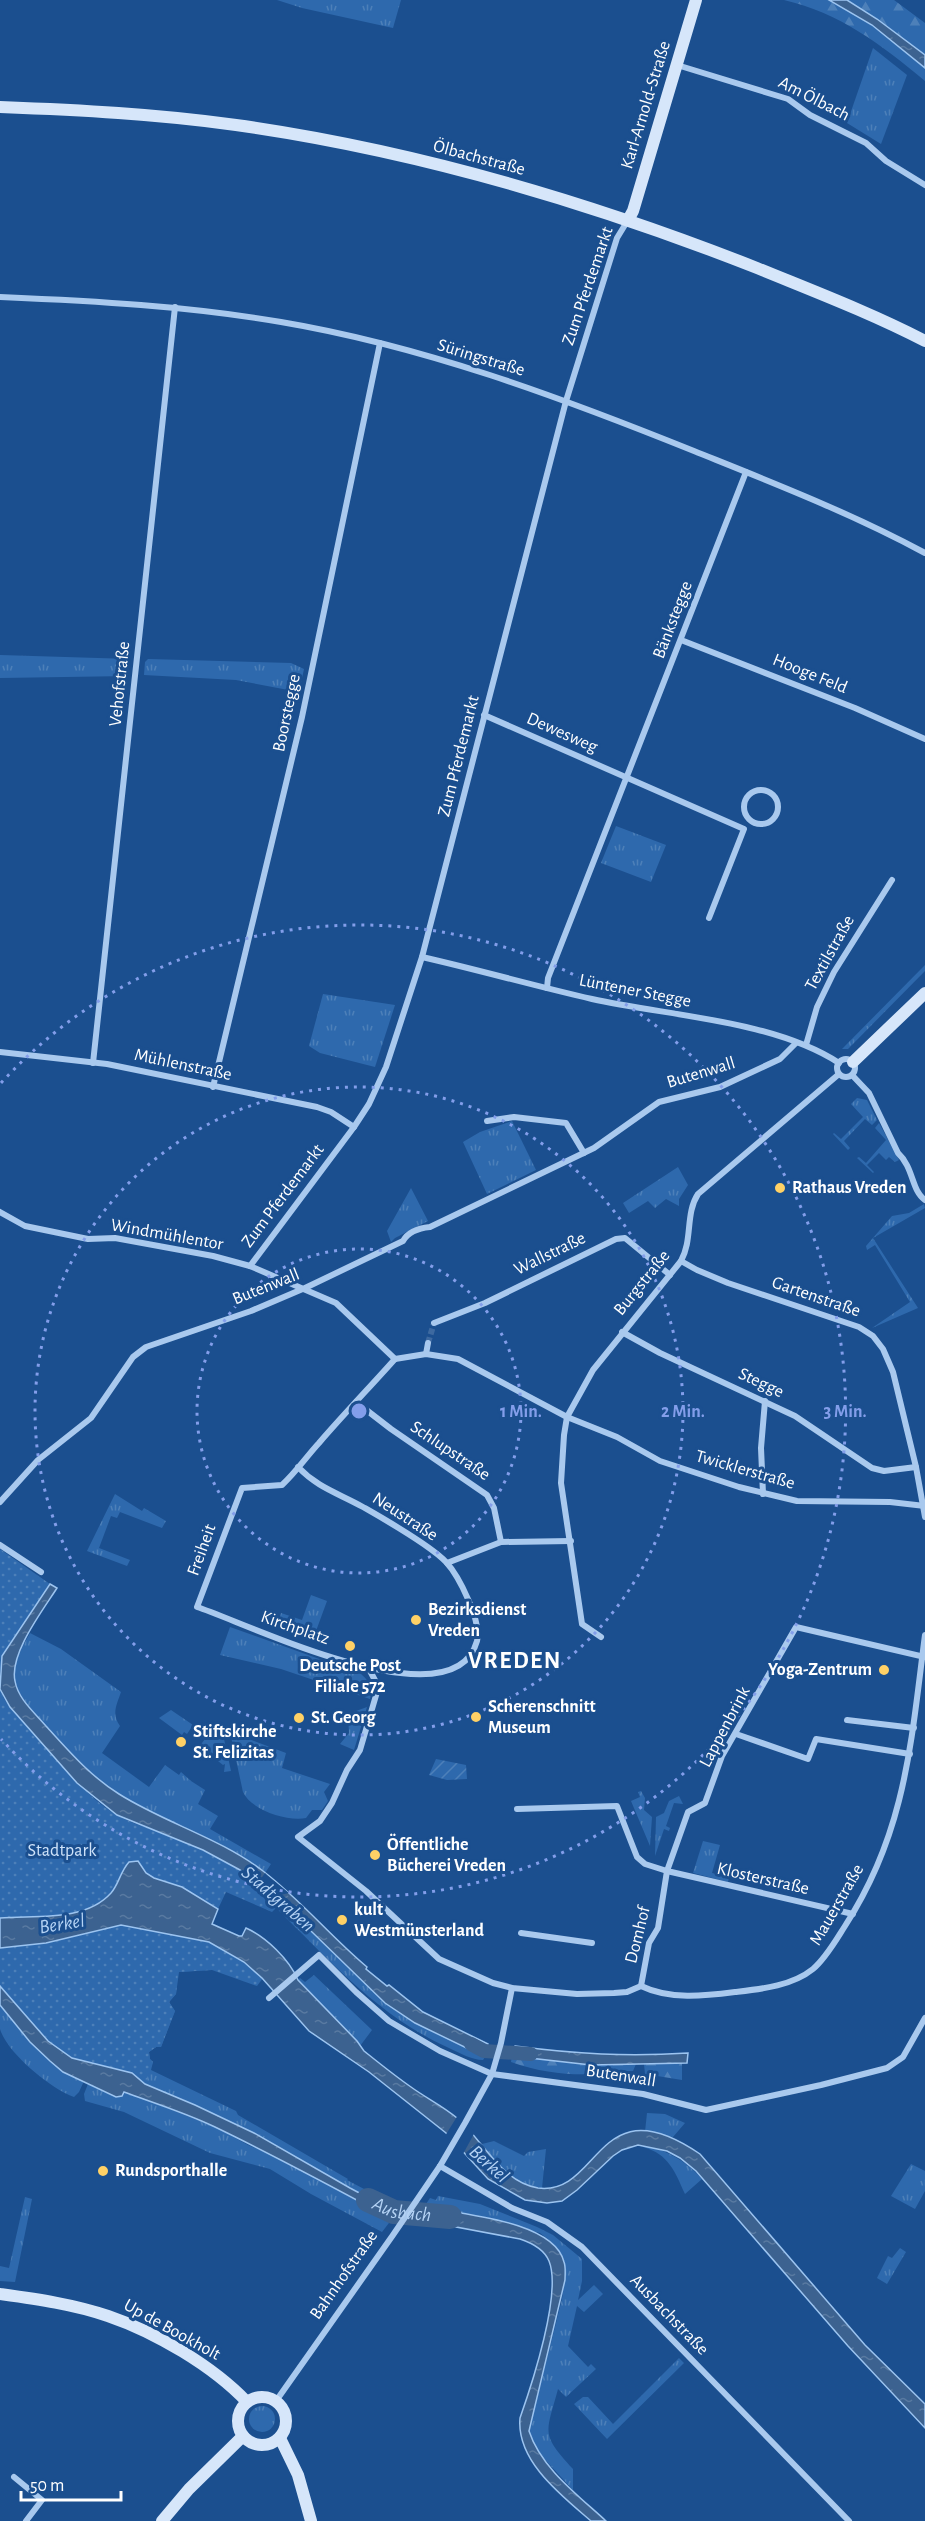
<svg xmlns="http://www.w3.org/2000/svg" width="925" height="2521" viewBox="0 0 925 2521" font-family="'Alegreya Sans',sans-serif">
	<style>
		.grass { fill: url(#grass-tufts) }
		.forest { fill: url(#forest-firs) }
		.park { fill: url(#park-dots) }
		.garden { fill: url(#garden-furrows) }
		.water { fill: url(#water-ripples); stroke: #9cc4f0; stroke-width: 1.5 }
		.pier { fill: #1b4f8f }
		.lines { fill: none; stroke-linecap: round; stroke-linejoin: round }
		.canal { stroke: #3c6290; stroke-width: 14 }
		.river { stroke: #3c6290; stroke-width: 24 }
		.street-tunnel { stroke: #3d69a0; stroke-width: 6; stroke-dasharray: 6 3; stroke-linecap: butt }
		.street { stroke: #a9c9ee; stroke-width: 6 }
		.secondary { stroke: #d6e6fa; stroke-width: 12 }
		.ring { fill: none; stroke: #839eea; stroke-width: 3; stroke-dasharray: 3 6 }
		.poi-dot { fill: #ffd166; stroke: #1b4f8f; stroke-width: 2 }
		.labels { text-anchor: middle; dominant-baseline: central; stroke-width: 6; stroke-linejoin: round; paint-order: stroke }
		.street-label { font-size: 18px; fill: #fff; stroke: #1b4f8f }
		.poi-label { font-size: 18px; font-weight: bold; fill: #fff; stroke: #1b4f8f; text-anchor: start }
		.park-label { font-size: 18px; fill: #cfe3fa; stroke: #1b4f8f }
		.water-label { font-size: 20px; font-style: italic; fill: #b5d3f5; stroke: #1b4f8f }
		.district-label { font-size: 24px; font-weight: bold; letter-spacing: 1.5px; fill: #fff; stroke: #1b4f8f }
		.centre { fill: #839eea; stroke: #1b4f8f; stroke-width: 3 }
		.ring-label { font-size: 18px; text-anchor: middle; font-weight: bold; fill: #839eea; stroke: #1b4f8f; stroke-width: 6; stroke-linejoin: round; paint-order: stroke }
	</style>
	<defs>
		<pattern id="grass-tufts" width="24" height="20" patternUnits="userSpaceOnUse" patternTransform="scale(1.5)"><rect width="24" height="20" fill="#2e69ad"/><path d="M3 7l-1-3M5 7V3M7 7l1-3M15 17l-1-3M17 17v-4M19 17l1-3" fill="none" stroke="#4d80b9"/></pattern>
		<pattern id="forest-firs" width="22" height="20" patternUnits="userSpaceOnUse" patternTransform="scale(1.5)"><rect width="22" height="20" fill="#2e69ad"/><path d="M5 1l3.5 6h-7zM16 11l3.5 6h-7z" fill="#4d80b9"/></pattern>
		<pattern id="park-dots" width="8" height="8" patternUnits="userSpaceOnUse" patternTransform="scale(1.5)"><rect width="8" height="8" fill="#2e69ad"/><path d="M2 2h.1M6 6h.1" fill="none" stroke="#4d80b9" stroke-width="1.8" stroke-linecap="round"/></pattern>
		<pattern id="garden-furrows" width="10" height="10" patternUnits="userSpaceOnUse" patternTransform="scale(1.5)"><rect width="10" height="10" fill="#2e69ad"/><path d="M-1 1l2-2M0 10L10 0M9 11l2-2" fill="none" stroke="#4d80b9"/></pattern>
		<pattern id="water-ripples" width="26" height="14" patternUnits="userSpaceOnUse" patternTransform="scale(1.5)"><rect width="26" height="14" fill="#3c6290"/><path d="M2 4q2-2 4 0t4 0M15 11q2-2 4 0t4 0" fill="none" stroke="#597aa1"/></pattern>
	</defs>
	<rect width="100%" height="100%" fill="#1b4f8f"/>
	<g class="grass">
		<polygon points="277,0 401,0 393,28 302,8"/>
		<polygon points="873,48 907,75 881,144 847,123"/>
		<polygon points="0,655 130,659 128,676 0,678"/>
		<polygon points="148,659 291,663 304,669 299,692 236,680 144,675 145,662"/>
		<polygon points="616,826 666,845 651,882 601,863"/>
		<polygon points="925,965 925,971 848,1049 842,1049"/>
		<polygon points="323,994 395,1005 375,1067 320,1053 309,1046"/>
		<polygon points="857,1098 867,1100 877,1120 872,1125 865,1119 844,1141 850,1148 848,1150 833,1134 834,1133 841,1139 863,1117 851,1104"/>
		<polygon points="512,1121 536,1170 487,1194 463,1142 480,1132"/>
		<polygon points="879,1123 899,1160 895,1162 889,1157 886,1160 879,1153 867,1165 874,1172 873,1173 857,1158 859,1157 866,1163 886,1140 875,1128"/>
		<polygon points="678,1167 688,1185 679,1199 679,1206 666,1199 655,1208 648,1201 629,1213 623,1203"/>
		<polygon points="411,1188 428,1221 395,1238 391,1242 387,1231"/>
		<polygon points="924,1204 925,1208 873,1238 918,1308 872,1328 910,1302 875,1245 867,1250 866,1246 892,1216 909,1213"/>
		<polygon points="115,1494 142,1511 144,1508 166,1521 162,1528 120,1512 117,1518 111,1516 99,1548 130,1560 127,1566 87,1551"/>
		<polygon points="311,1595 327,1601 316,1631 284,1620 279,1621 281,1613 302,1620"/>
		<path d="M230,1627L361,1674C370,1682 373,1688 370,1699L281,1669L220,1655Z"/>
		<path d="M30,1633L61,1649L121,1692C117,1704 111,1714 120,1726L102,1753L149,1787L165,1765L179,1775L181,1772L191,1781L205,1790L198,1804L218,1816L210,1829L271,1864L265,1873L119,1795C94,1778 15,1705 14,1676C14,1660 23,1646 30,1633Z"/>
		<polygon points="367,1707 354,1750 340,1744 349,1733 348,1714"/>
		<polygon points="171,1710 193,1725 187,1734 184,1732 182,1735 159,1718"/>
		<path d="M230,1732L286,1753L282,1768L330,1784L324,1792L328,1801L322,1810H312L306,1818C288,1822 251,1810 243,1792Z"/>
		<polygon points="208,1735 224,1739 231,1771 224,1772 225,1764 223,1765 218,1761 219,1759 217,1760 211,1756 212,1753 210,1755 199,1747"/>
		<polygon points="641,1791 645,1798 644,1810 652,1817 650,1846 631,1801 640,1797 638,1792"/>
		<polygon points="679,1796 683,1804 674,1803 666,1826 670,1828 669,1831 664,1829 655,1856 656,1817 664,1813 669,1801"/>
		<polygon points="703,1841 720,1845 712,1873 729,1878 728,1882 693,1873"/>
		<path d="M275,1896L385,2003L415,2023L485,2057L483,2060C472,2060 460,2053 449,2048C375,2015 323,1953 266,1898Z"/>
		<path d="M212,1970L179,1972L176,1994L169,2002L175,2011L161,2047H156L149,2052L150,2059L153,2062L151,2070L236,2111L238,2115L348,2179L347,2180L383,2199L399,2203L398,2209C347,2194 302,2159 255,2134C219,2115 182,2099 145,2084L153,1971Z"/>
		<polygon points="314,1975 372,2030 360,2046 298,1980 300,1978 305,1982"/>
		<path d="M0,2005C25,2035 48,2065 84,2081L79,2092L74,2097C51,2089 7,2053 0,2029C0,2023 0,2012 0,2005Z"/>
		<polygon points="88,2084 116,2097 124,2091 215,2127 248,2145 285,2161 392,2219 382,2232 311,2194 270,2169 210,2153 124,2112 85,2101 84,2094"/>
		<polygon points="647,2113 665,2114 685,2123 673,2137 645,2132"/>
		<path d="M494,2141L524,2156L528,2152L546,2149L542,2188C515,2186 497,2164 482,2144Z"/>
		<path d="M644,2145C668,2151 685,2160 702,2179L685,2194C675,2172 669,2154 643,2147Z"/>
		<polygon points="911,2164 925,2171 925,2191 915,2209 891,2196"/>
		<path d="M438,2196L480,2204L537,2227L553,2235L582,2259V2281L578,2300L594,2285L603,2294L584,2312L577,2306L568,2346L588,2367L591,2364L596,2369L566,2397L558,2389C546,2434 540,2433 573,2469V2490L537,2451L529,2431L562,2299C567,2271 566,2251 540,2233L477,2216L424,2207L430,2198L436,2200Z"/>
		<polygon points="25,2197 32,2199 15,2282 0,2281 0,2266 9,2268"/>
		<polygon points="900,2248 906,2252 887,2284 877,2278 888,2256 892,2258"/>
		<polygon points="679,2358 684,2363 607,2439 574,2404 583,2397 588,2397 613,2424"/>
		<circle cx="262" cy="2419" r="13"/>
	</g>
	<g class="forest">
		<path d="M784,0H829L834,3L872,25L925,68V81C882,45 840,13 784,0Z"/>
		<polygon points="847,0 894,0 925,23 925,55 877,19"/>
		<path d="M512,2056L590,2065L636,2064L633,2071C587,2076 554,2077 511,2062Z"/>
		<polygon points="682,2063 682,2080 645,2074 644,2064"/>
	</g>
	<g class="park">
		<polygon points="0,1549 50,1584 5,1651 0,1672"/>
		<path d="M0,1689C6,1709 26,1723 39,1739C64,1766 86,1797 118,1816C133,1824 149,1828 165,1834C198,1847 230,1862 258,1883L254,1889L276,1908L272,1912L226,1892L218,1909L182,1887L154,1878L146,1873L138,1861L129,1862C120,1872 119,1884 110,1893C84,1922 36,1915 0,1918Z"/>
		<polygon points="121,1925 209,1942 244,1962 263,1978 257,1986 212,1970 178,1972 176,1994 169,2002 175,2011 161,2047 156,2047 149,2052 150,2059 153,2062 145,2084 132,2073 72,2058 48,2041 0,1986 0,1948 46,1943"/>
	</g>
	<polygon class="garden" points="436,1759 466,1765 467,1779 447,1780 429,1775"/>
	<g class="water">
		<polygon points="829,0 847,0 877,19 925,55 925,68 872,25"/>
		<path d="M50,1584L57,1588C43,1610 9,1654 15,1681C18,1699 35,1713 46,1726C68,1750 90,1776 119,1794C165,1823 220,1838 263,1871C301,1900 331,1937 367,1967L366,1969L387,1986L389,1985L423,2012L488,2044L485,2057L415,2023L385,2003L275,1896L240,1870L203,1850L117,1815L77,1783L10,1707L0,1689L2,1656Z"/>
		<path d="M138,1861L146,1873L154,1878L182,1887L218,1909L212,1924L239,1936H242L246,1928C266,1937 289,1959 298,1980L357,2041L364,2051C379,2063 395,2076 411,2087C426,2098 443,2106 457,2118C483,2140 501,2182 538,2188C601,2196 596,2083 700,2154L865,2345L925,2404V2428L848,2346L696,2171L680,2158L667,2151L638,2145L622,2150L613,2156L577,2190L562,2201L547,2203L525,2200L488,2179L446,2133L369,2072L309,2031L262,1978L244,1962L209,1942L121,1925L46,1943L0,1948V1918C36,1915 85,1922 111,1893C119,1884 120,1872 129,1862Z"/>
		<path d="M0,1986L48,2041L72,2058L132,2073L145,2084L195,2105L254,2133L350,2188L380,2204L398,2209L392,2219C333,2187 275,2156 215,2127C186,2113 154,2103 124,2092L122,2096L116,2097L63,2072L50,2061L30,2042L0,2005Z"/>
		<path d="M515,2046C576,2054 627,2057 688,2053L687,2063L591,2065L512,2056Z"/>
		<path d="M424,2207C459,2214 554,2220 564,2262C566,2267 565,2275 565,2280L529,2431C541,2468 579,2496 606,2521H591C562,2496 516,2461 520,2418C532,2384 562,2293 549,2261C544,2249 532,2243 520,2239L440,2224L413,2223Z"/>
	</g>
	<g class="pier">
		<polygon points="265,1873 268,1876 289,1893 271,1897 256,1886"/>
		<polygon points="458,2115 475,2132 463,2154 445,2136"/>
	</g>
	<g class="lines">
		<polyline class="canal" points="471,2044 484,2051 531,2054"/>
		<path class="river" id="s1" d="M368,2200L394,2212L450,2217"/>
		<polyline class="street-tunnel" points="428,1343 434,1323"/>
		<g class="street">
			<polyline points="677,65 788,99 810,115 866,143 886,161 925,185"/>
			<path d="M0,297C94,301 188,306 281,322C423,346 560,397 694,451C771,482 851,513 925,553"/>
			<polyline points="681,640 855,708 925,739"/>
			<polyline points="484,715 744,829 709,918"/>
			<circle cx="761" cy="807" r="17"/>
			<path d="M422,957C479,970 535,986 592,999C668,1016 773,1020 839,1063"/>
			<polyline points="547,988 548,978 746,472"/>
			<polyline points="806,1045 817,1007 834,972 892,880"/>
			<polyline points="0,1052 107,1064 317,1107 331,1112 354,1127"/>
			<circle cx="846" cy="1068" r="9"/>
			<polyline points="93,1063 175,307"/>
			<path d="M852,1075L869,1093L898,1153C914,1168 911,1190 925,1200"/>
			<polyline points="213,1087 302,717 380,343"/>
			<polyline points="487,1121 514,1117 566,1123 584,1153"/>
			<polyline points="0,1212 25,1226 88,1239 115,1238 213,1256 250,1266 336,1303 395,1359"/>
			<polyline points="681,1261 697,1270 728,1283 859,1327 873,1336 883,1349 893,1372 916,1467 925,1517"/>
			<polyline points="250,1266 354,1127 369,1104 386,1067 422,957 566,401 617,238 628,220"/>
			<polyline points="434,1323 485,1303 616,1239 625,1238 670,1275"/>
			<polyline points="622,1332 660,1353 795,1416 872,1468 884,1471 916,1467"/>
			<polyline points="426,1354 428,1343"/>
			<polyline points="395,1359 426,1354 458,1359 567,1417 617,1437 660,1461 739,1487 797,1501 890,1502 925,1506"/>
			<polyline points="356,1402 391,1429 487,1495 494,1508 501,1542"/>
			<path d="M298,1467C318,1488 338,1493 363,1507C384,1519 430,1545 446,1562C459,1576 482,1622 477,1641C454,1726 247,1623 197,1607L242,1488L282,1485C296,1472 307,1456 319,1443C344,1414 370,1387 395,1359"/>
			<polyline points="763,1494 761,1448 765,1401"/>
			<path d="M0,1502L38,1460L91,1418L133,1357L146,1347L251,1311L305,1288L403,1241C408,1232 420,1228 430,1227L594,1148L659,1102L720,1087L780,1059L796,1043"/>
			<polyline points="0,1545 41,1572"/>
			<polyline points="447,1563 501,1542 571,1541"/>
			<path d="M601,1637L582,1624L561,1483L564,1435L567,1417L593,1370L681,1261C693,1239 685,1214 698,1194L839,1074"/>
			<polyline points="369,1669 377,1684 377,1692 360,1750 347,1770 332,1803 320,1821 298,1837 366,1891 439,1959 493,1983 512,1988 577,1994 614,1993 627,1992 641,1986"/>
			<polyline points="847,1720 914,1728"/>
			<polyline points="736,1734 808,1759 816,1739 910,1754"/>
			<polyline points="517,1809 617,1806 637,1857 645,1864 667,1871 658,1928 649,1943 641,1986"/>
			<polyline points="853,1914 667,1871 688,1812 705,1803 722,1756 796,1627 925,1657"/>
			<polyline points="521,1933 592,1943"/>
			<path d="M641,1986C670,2000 704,1996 735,1992C761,1989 792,1986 813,1969C826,1958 836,1940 845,1926C906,1832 911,1742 925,1635"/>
			<polyline points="269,1998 319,1955 356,1992 389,2021 440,2051 492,2074 643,2094 706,2110 821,2085 887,2068 903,2057 925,2018"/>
			<polyline points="440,2166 512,2208 547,2222 582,2247 849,2521"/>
			<polyline points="276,2401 393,2235 440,2166 465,2123 492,2074 501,2043 512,1988"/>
			<polyline points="14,2477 42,2500 26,2521"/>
		</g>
		<g class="secondary">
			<path d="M0,107C79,110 158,114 236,125C414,150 590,202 757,268C813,291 871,313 925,341"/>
			<polyline points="628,220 633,211 696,0"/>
			<polyline points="853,1062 925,993"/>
			<path d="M0,2294C36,2299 73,2304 108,2316C155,2332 213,2366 247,2402"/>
			<circle cx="262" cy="2421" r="24"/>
			<polyline points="280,2438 298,2475 311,2521"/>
			<polyline points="162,2521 189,2489 243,2436"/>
		</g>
	</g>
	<g class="ring">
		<circle cx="359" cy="1411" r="162"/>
		<circle cx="359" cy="1411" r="324"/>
		<path d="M1 1083A486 486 0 1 1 1 1739"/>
	</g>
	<g class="poi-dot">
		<circle cx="780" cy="1188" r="6"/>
		<circle cx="416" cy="1620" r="6"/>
		<circle cx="350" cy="1646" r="6"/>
		<circle cx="884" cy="1670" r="6"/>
		<circle cx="476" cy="1717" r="6"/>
		<circle cx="299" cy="1718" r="6"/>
		<circle cx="181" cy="1742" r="6"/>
		<circle cx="375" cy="1855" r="6"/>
		<circle cx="342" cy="1920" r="6"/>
		<circle cx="103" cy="2171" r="6"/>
	</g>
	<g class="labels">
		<g class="street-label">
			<text transform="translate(814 99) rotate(27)">Am Ölbach</text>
			<text transform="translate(646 105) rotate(-73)">Karl-Arnold-Straße</text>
			<text transform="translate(479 158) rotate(15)">Ölbachstraße</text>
			<text transform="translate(588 286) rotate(-71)">Zum Pferdemarkt</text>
			<text transform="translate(481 358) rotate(17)">Süringstraße</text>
			<text transform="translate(673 620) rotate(-69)">Bänkstegge</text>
			<text transform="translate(810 674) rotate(22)">Hooge Feld</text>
			<text transform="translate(120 684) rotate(-84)">Vehofstraße</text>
			<text transform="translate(287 713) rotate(-78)">Boorstegge</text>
			<text transform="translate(562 733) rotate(24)">Dewesweg</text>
			<text transform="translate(459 756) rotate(-76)">Zum Pferdemarkt</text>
			<text transform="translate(830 953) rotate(-61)">Textilstraße</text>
			<text transform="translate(635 991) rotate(11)">Lüntener Stegge</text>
			<text transform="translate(183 1065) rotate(12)">Mühlenstraße</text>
			<text transform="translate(701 1073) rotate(-17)">Butenwall</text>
			<text transform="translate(283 1196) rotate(-53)">Zum Pferdemarkt</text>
			<text transform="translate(167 1235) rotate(10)">Windmühlentor</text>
			<text transform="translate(550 1254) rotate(-26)">Wallstraße</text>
			<text transform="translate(642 1283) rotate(-51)">Burgstraße</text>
			<text transform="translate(266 1287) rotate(-22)">Butenwall</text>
			<text transform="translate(816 1297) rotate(19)">Gartenstraße</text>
			<text transform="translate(761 1383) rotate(25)">Stegge</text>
			<text transform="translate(450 1451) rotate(34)">Schlupstraße</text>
			<text transform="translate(745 1470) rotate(16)">Twicklerstraße</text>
			<text transform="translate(405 1517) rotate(33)">Neustraße</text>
			<text transform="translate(202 1550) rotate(-70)">Freiheit</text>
			<text transform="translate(295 1628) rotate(19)">Kirchplatz</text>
			<text transform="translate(725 1727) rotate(-62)">Lappenbrink</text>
			<text transform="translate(763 1879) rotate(13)">Klosterstraße</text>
			<text transform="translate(837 1905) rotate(-60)">Mauerstraße</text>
			<text transform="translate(638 1935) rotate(-76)">Domhof</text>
			<text transform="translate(621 2076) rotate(9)">Butenwall</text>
			<text transform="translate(344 2275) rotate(-55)">Bahnhofstraße</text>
			<text transform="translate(669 2315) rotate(46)">Ausbachstraße</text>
			<text transform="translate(172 2330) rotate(29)">Up de Bookholt</text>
		</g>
		<g class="poi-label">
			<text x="792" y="1188">Rathaus Vreden</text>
			<text x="428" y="1610">Bezirksdienst<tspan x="428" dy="21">Vreden</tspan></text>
			<text x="350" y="1666" text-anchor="middle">Deutsche Post<tspan x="350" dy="21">Filiale 572</tspan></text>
			<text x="872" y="1670" text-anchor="end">Yoga-Zentrum</text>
			<text x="488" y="1707">Scherenschnitt<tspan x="488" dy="21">Museum</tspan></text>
			<text x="311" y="1718">St. Georg</text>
			<text x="193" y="1732">Stiftskirche<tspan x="193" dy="21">St. Felizitas</tspan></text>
			<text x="387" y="1845">Öffentliche<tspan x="387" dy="21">Bücherei Vreden</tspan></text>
			<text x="354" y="1910">kult<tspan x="354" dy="21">Westmünsterland</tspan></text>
			<text x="115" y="2171">Rundsporthalle</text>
		</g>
		<g class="park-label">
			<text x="62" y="1851">Stadtpark</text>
		</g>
		<g class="water-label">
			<text transform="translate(278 1899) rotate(41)">Stadtgraben</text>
			<text transform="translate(62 1924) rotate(-9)">Berkel</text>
			<text transform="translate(489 2164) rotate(42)">Berkel</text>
			<text stroke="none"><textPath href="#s1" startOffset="36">Ausbach</textPath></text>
		</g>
		<g class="district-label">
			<text x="515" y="1661">VREDEN</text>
		</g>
	</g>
	<circle cx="359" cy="1411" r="9" class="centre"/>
	<g class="ring-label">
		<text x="521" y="1417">1 Min.</text>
		<text x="683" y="1417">2 Min.</text>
		<text x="845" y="1417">3 Min.</text>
	</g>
	<path d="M21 2491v9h100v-9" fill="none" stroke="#ffffff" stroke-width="3"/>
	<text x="30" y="2491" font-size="18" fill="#ffffff" stroke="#1b4f8f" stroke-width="4.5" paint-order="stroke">50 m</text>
</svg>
